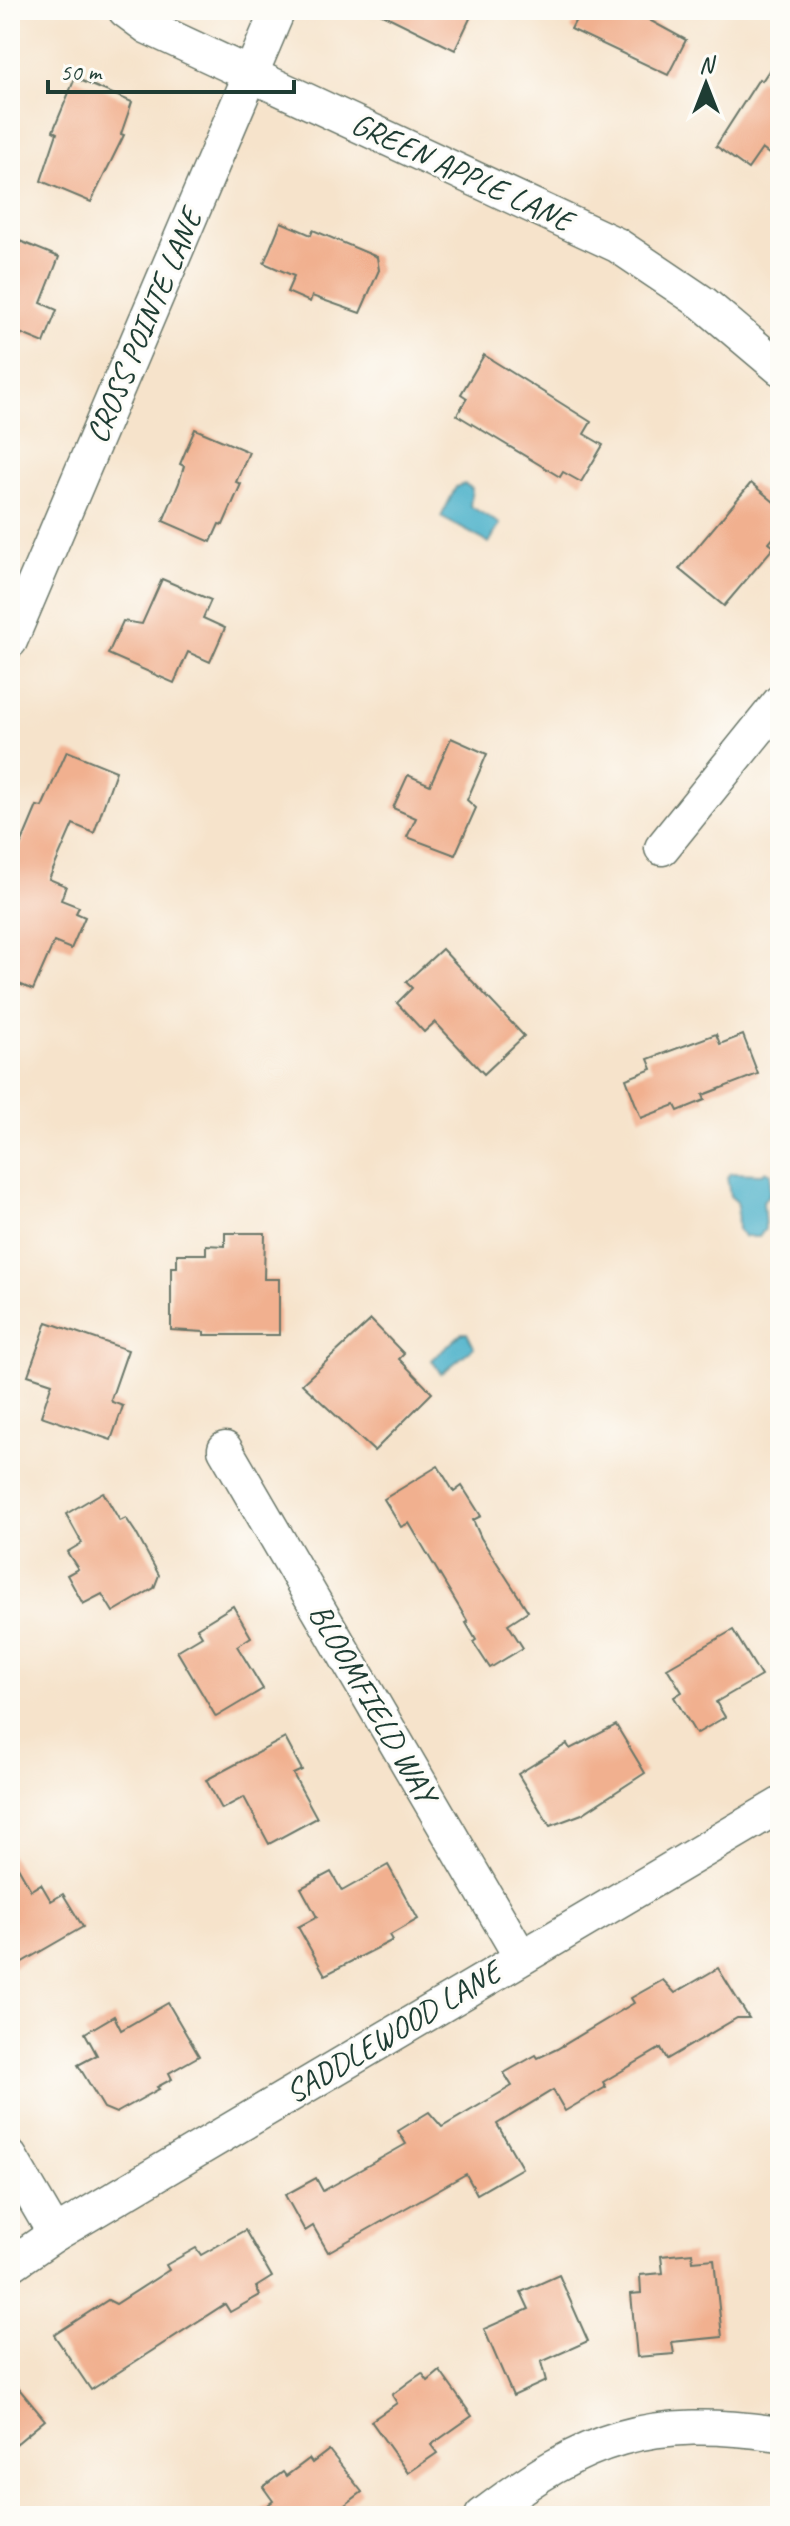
<svg xmlns="http://www.w3.org/2000/svg" width="790" height="2526" viewBox="0 0 790 2526" font-family="Caveat,sans-serif">
	<style>
		.water { fill: #4ab0c9; stroke: #34767e; stroke-width: 2 }
		.building { fill: #f1b08f }
		.lines { fill: none; stroke-linecap: round; stroke-linejoin: round }
		.minor-casing { stroke: #6a7769; stroke-width: 37 }
		.minor { stroke: #fff; stroke-width: 34 }
		.labels { text-anchor: middle; dominant-baseline: central; stroke-width: 6; stroke-linejoin: round; paint-order: stroke }
		.street-label { font-size: 32px; fill: #1f3d34; stroke: #fdfcf7 }
	</style>
	<rect width="100%" height="100%" fill="#fdfcf7"/>
	<filter id="ink" filterUnits="userSpaceOnUse"><feTurbulence type="fractalNoise" baseFrequency=".0125" numOctaves="2"/><feDisplacementMap in="SourceGraphic" scale="16" xChannelSelector="R" yChannelSelector="G"/><feConvolveMatrix kernelMatrix="1 2 1 2 8 2 1 2 1" color-interpolation-filters="sRGB"/></filter>
	<filter id="wash" filterUnits="userSpaceOnUse"><feTurbulence type="fractalNoise" baseFrequency=".006" numOctaves="4" result="noise"/><feDisplacementMap in="SourceGraphic" scale="32" xChannelSelector="R" yChannelSelector="G"/><feGaussianBlur stdDeviation="1.8" result="paint"/><feColorMatrix in="noise" values="0 0 0 0 0 0 0 0 0 0 0 0 0 0 0 0 0 1.4 0 .05"/><feComposite in="paint" operator="in"/></filter>
	<g filter="url(#wash)">
		<rect width="100%" height="100%" fill="#f6e3cb"/>
		<g class="water">
			<polygon points="464,484 472,488 470,506 500,524 489,543 441,517 456,487"/>
			<polygon points="766,1171 771,1174 769,1195 763,1201 765,1229 759,1237 745,1237 738,1230 737,1202 730,1196 727,1177 731,1173 762,1174"/>
			<polygon points="462,1333 467,1333 474,1347 441,1374 432,1360"/>
		</g>
		<g id="blocks">
			<g class="building">
				<polygon points="374,10 474,10 455,50"/>
				<polygon points="581,10 631,10 686,40 668,75 571,29"/>
				<polygon points="780,54 780,162 762,149 748,169 716,146 759,79 762,81"/>
				<polygon points="75,78 132,102 121,134 124,135 91,202 41,181 57,133 53,131"/>
				<polygon points="281,222 311,235 313,230 377,257 379,270 360,313 312,296 310,302 287,292 294,276 264,263"/>
				<polygon points="10,237 59,257 41,303 57,310 44,343 10,329"/>
				<polygon points="484,355 591,422 584,434 603,445 581,482 563,472 560,477 457,415 467,398 461,394"/>
				<polygon points="195,429 249,452 236,482 241,484 223,525 219,524 211,542 163,521 179,483 184,466 180,464"/>
				<polygon points="751,483 780,507 780,530 769,543 774,547 724,606 679,569"/>
				<polygon points="162,579 211,600 203,618 225,628 210,662 188,652 174,683 108,654 123,621 142,624"/>
				<polygon points="451,738 487,754 467,800 476,808 455,855 407,837 416,818 393,808 408,775 430,785"/>
				<polygon points="67,751 116,771 94,833 73,824 49,879 66,886 61,900 79,907 76,913 85,917 71,949 54,942 33,990 10,980 10,870 37,806 42,807"/>
				<polygon points="442,949 524,1036 484,1074 435,1022 424,1032 397,1003 412,988 406,982"/>
				<polygon points="716,1034 720,1044 743,1035 758,1074 703,1095 705,1100 678,1111 675,1105 641,1118 626,1079 652,1069 648,1059"/>
				<polygon points="225,1233 265,1233 264,1279 279,1279 279,1335 204,1335 204,1332 171,1330 171,1267 177,1267 177,1254 206,1254 206,1245 225,1246"/>
				<polygon points="371,1320 404,1354 399,1359 432,1393 374,1451 302,1384"/>
				<polygon points="47,1322 128,1350 111,1399 112,1402 123,1406 111,1440 41,1416 52,1383 28,1375"/>
				<polygon points="438,1466 454,1492 462,1486 481,1516 473,1520 481,1538 528,1611 508,1624 523,1648 490,1668 473,1642 476,1640 466,1623 468,1622 409,1523 401,1527 384,1499"/>
				<polygon points="103,1492 120,1521 126,1518 136,1533 159,1575 154,1588 113,1612 102,1594 83,1604 67,1575 78,1569 67,1552 82,1543 66,1514"/>
				<polygon points="233,1606 251,1637 237,1646 263,1689 216,1717 177,1651 202,1636 197,1628"/>
				<polygon points="733,1630 761,1676 716,1702 725,1717 696,1734 674,1697 682,1692 667,1668"/>
				<polygon points="616,1725 645,1773 582,1814 550,1826 518,1774 567,1744 570,1749"/>
				<polygon points="285,1738 302,1770 293,1774 317,1818 269,1844 244,1797 222,1809 206,1780"/>
				<polygon points="10,1853 31,1890 41,1884 51,1901 63,1894 83,1927 10,1969"/>
				<polygon points="388,1865 418,1919 390,1935 393,1940 325,1975 298,1927 317,1917 301,1888 331,1872 342,1891"/>
				<polygon points="718,1968 749,2018 737,2018 667,2059 661,2048 603,2082 606,2087 565,2111 553,2090 497,2124 522,2168 477,2194 466,2174 328,2252 313,2226 305,2231 285,2195 316,2178 323,2191 406,2144 398,2131 429,2112 442,2127 512,2086 504,2073 536,2055 538,2058 557,2049 634,2003 631,1998 663,1980 675,1993"/>
				<polygon points="168,2003 199,2056 169,2073 172,2079 157,2087 159,2089 116,2113 104,2108 78,2065 97,2055 85,2033 114,2016 121,2030"/>
				<polygon points="245,2230 272,2277 256,2287 260,2295 230,2312 225,2304 91,2390 54,2335 108,2300 116,2304 169,2270 166,2265 196,2248 201,2255"/>
				<polygon points="692,2253 693,2261 714,2259 722,2337 672,2342 674,2354 637,2357 631,2294 641,2293 640,2275 663,2273 661,2256"/>
				<polygon points="559,2275 588,2341 541,2362 546,2381 513,2396 484,2329 529,2309 521,2292"/>
				<polygon points="440,2371 472,2416 431,2445 437,2453 408,2473 371,2421 397,2403 392,2395 409,2382 422,2373 428,2381"/>
				<polygon points="10,2378 45,2420 10,2449"/>
				<polygon points="329,2450 362,2492 345,2505 354,2516 253,2516 273,2501 263,2487 283,2472 286,2476 309,2459 312,2463"/>
			</g>
		</g>
	</g>
	<g filter="url(#ink)">
		<use href="#blocks" fill-opacity="0" stroke="#6a7769" stroke-width="2"/>
		<g class="lines">
			<defs>
				<g id="minor">
					<polyline points="125,10 148,27 617,245 703,303 780,368"/>
					<polyline points="10,641 278,10"/>
					<polyline points="662,848 780,702"/>
					<polyline points="225,1449 521,1957"/>
					<polyline points="10,2157 55,2234"/>
					<polyline points="10,2265 55,2234 780,1805"/>
					<path d="M482,2516C586,2436 649,2415 780,2434"/>
				</g>
			</defs>
			<use href="#minor" class="minor-casing"/>
			<use href="#minor" class="minor"/>
		</g>
	</g>
	<g class="labels">
		<g class="street-label">
			<text transform="translate(462 172) rotate(25)">GREEN APPLE LANE</text>
			<text transform="translate(144 326) rotate(-67)">CROSS POINTE LANE</text>
			<text transform="translate(373 1703) rotate(60)">BLOOMFIELD WAY</text>
			<text transform="translate(393 2032) rotate(-31)">SADDLEWOOD LANE</text>
		</g>
	</g>
	<rect width="790" height="2526" fill="none" stroke="#fdfcf7" stroke-width="40"/>
	<g transform="translate(706 84)" stroke="#fdfcf7" stroke-width="6" paint-order="stroke">
	<path d="M0-6L14 30L0 20L-14 30Z" fill="#1f3d34"/>
	<text y="-12" font-size="22" font-weight="bold" text-anchor="middle" fill="#1f3d34">N</text>
	</g>
	<path d="M48 80v12h246v-12" fill="none" stroke="#1f3d34" stroke-width="4"/>
	<text x="60" y="80" font-size="24" fill="#1f3d34" stroke="#fdfcf7" stroke-width="6" paint-order="stroke">50 m</text>
</svg>
